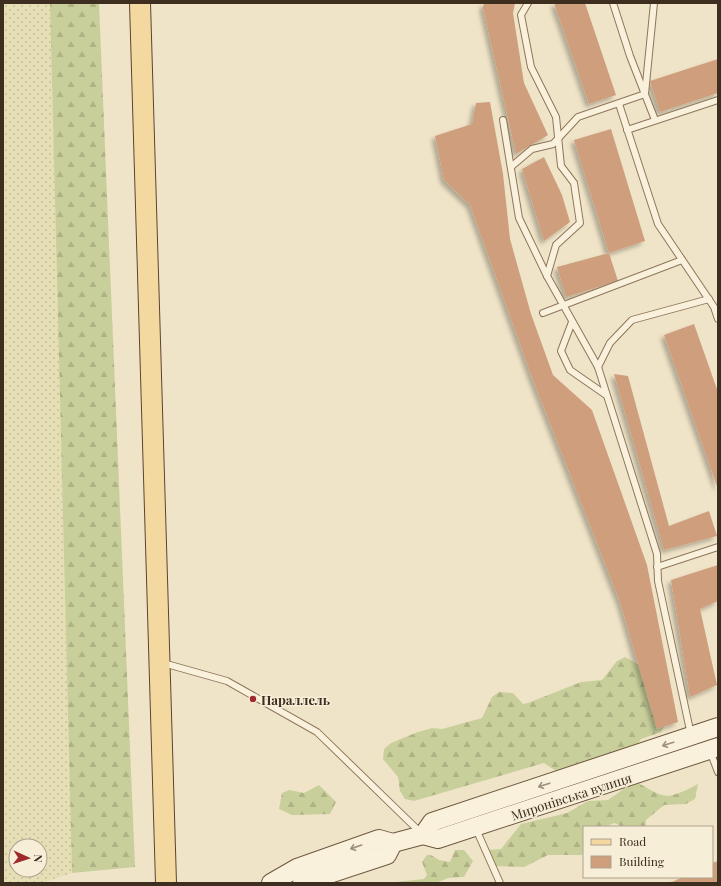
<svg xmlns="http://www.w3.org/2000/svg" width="721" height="886" viewBox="0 0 721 886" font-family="'Playfair Display',serif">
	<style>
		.farmland { fill: url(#farmland-dots); fill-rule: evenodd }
		.forest { fill: url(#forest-firs) }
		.building { fill: #cf9f7d; filter: url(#shadow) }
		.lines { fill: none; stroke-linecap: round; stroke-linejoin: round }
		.lane-casing { stroke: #8d765c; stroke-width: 8 }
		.secondary-casing { stroke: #6f573f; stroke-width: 20 }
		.primary-casing { stroke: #5b4430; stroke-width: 22 }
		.lane { stroke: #faf1dc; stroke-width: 6 }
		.secondary { stroke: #faf1dc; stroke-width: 18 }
		.primary { stroke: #f3d9a0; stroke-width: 20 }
		.oneway { stroke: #9c907e }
		.poi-dot { fill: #9e2a2b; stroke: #f7eed8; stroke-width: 1.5 }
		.labels { text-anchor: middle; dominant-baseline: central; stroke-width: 3; stroke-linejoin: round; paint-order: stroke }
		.poi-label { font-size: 13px; font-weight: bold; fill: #3d2e20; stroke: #f7eed8; text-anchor: start }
		.street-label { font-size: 13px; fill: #3d2e20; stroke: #f7eed8 }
	</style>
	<defs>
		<pattern id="farmland-dots" width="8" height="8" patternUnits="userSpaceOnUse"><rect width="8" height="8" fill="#e6deb5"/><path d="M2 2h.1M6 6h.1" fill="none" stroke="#c6bf9b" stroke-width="1.8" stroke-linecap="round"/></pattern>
		<pattern id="forest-firs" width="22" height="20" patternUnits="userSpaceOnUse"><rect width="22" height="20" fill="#c9cf9b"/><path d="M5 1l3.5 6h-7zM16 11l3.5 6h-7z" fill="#aeb285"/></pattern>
		<filter id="shadow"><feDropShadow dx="-3.5" dy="3.5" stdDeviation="2" flood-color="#0004"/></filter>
	</defs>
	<rect width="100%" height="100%" fill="#f0e4c8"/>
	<path class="farmland" d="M3,3H50L72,873L43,883H3ZM16,846H40V870H16Z"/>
	<g class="forest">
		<polygon points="50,3 99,3 135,867 72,873"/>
		<polygon points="625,657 641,666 668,719 661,732 641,739 633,751 559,773 544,763 414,801 405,799 400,791 398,777 383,759 384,749 391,743 418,732 432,728 442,729 482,718 492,697 499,692 513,693 523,704 528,703 581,682 602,680 617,661"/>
		<path d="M635,781C666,799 665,801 698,784L695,799L686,804L664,805L646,820L645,827H620L619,825L614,823L606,827H584V853L582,855H548L524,867L492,866L489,850L501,849L521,824L567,813L588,801L608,800Z"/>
		<polygon points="319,785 336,802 330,814 292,815 279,809 282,793 289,790 304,793"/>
		<polygon points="455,850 464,850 473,861 464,877 448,878 436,883 387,883 424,879 427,875 422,862 427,855 431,855 439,860 450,862"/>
	</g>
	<g class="building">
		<polygon points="484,3 515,3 513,13 524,83 548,135 516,154 483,8"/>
		<polygon points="554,3 585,3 616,95 589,104"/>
		<polygon points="718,59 718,93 660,112 650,81"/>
		<polygon points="490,102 503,174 510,239 531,314 553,375 592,410 647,565 678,722 657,729 620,602 533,380 470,205 444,180 435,136 472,124 476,103"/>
		<polygon points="611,129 645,241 609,253 574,140"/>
		<polygon points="544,157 562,195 570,222 544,241 522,169"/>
		<polygon points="609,253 618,281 566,297 557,267"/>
		<polygon points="694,324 718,392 718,489 664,335"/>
		<polygon points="614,374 628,376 669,526 709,511 717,536 664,550"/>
		<polygon points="718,565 718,601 700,609 717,685 690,697 671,580"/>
		<polygon points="718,861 718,883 670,883 683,877 712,877 712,863"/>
	</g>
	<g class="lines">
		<defs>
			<g id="lane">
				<polyline points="528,3 521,15 531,67 556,117 561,166 574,183 580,223 556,245 547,276"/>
				<polyline points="613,3 630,56 655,120"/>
				<polyline points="619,104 658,224 714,307 718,319"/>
				<polyline points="503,120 519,218 547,276 598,367 657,554 658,581 691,735"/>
				<polyline points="627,130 718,100"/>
				<polyline points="512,166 532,149 553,144 578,117 645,94 654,3"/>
				<polyline points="543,313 682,260"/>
				<polyline points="572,322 561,351 570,370 606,395"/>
				<polyline points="598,367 610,343 632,320 709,299"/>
				<polyline points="657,567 718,547"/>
				<polyline points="163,663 227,681 317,732 421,833"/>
				<polyline points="710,751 718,772"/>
				<polyline points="476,829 500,883"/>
			</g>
			<g id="secondary">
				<polyline points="423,835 438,839 718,747"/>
				<polyline points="271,883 297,868 379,839 393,843 423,835 432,822 718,727"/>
				<polyline points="302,883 387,855 393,843"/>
			</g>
			<polyline id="primary" points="140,3 166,883"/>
		</defs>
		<use href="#lane" class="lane-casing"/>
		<use href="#secondary" class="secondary-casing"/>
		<use href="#primary" class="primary-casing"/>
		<use href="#lane" class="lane"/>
		<use href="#secondary" class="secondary"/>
		<use href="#primary" class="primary"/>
	</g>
	<defs><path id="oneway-shaft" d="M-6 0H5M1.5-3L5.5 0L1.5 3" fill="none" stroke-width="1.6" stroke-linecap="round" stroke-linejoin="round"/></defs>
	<g class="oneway">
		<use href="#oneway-shaft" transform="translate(668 744) rotate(162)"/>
		<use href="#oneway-shaft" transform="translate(544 785) rotate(162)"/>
		<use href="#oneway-shaft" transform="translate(356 847) rotate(161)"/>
	</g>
	<circle class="poi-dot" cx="253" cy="699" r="4"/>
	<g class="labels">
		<g class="poi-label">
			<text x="261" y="699">Параллель</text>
		</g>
		<g class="street-label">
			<text transform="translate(571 796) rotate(-18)">Миронівська вулиця</text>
		</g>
	</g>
	<rect width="721" height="886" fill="none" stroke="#3d2e20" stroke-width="8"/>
	<rect x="583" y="826" width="130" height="52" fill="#f7eed8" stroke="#ada18e"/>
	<rect x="591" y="839" width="20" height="6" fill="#f3d9a0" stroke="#ada18e"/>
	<text x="619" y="846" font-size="12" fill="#3d2e20">Road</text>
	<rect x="591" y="856" width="20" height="12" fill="#cf9f7d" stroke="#ada18e"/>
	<text x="619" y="866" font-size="12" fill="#3d2e20">Building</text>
	<g transform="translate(28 858) rotate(93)"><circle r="19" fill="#f7eed8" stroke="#ada18e"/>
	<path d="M0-3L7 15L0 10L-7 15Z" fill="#9e2a2b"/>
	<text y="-6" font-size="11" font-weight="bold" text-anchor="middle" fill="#3d2e20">N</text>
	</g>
</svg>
